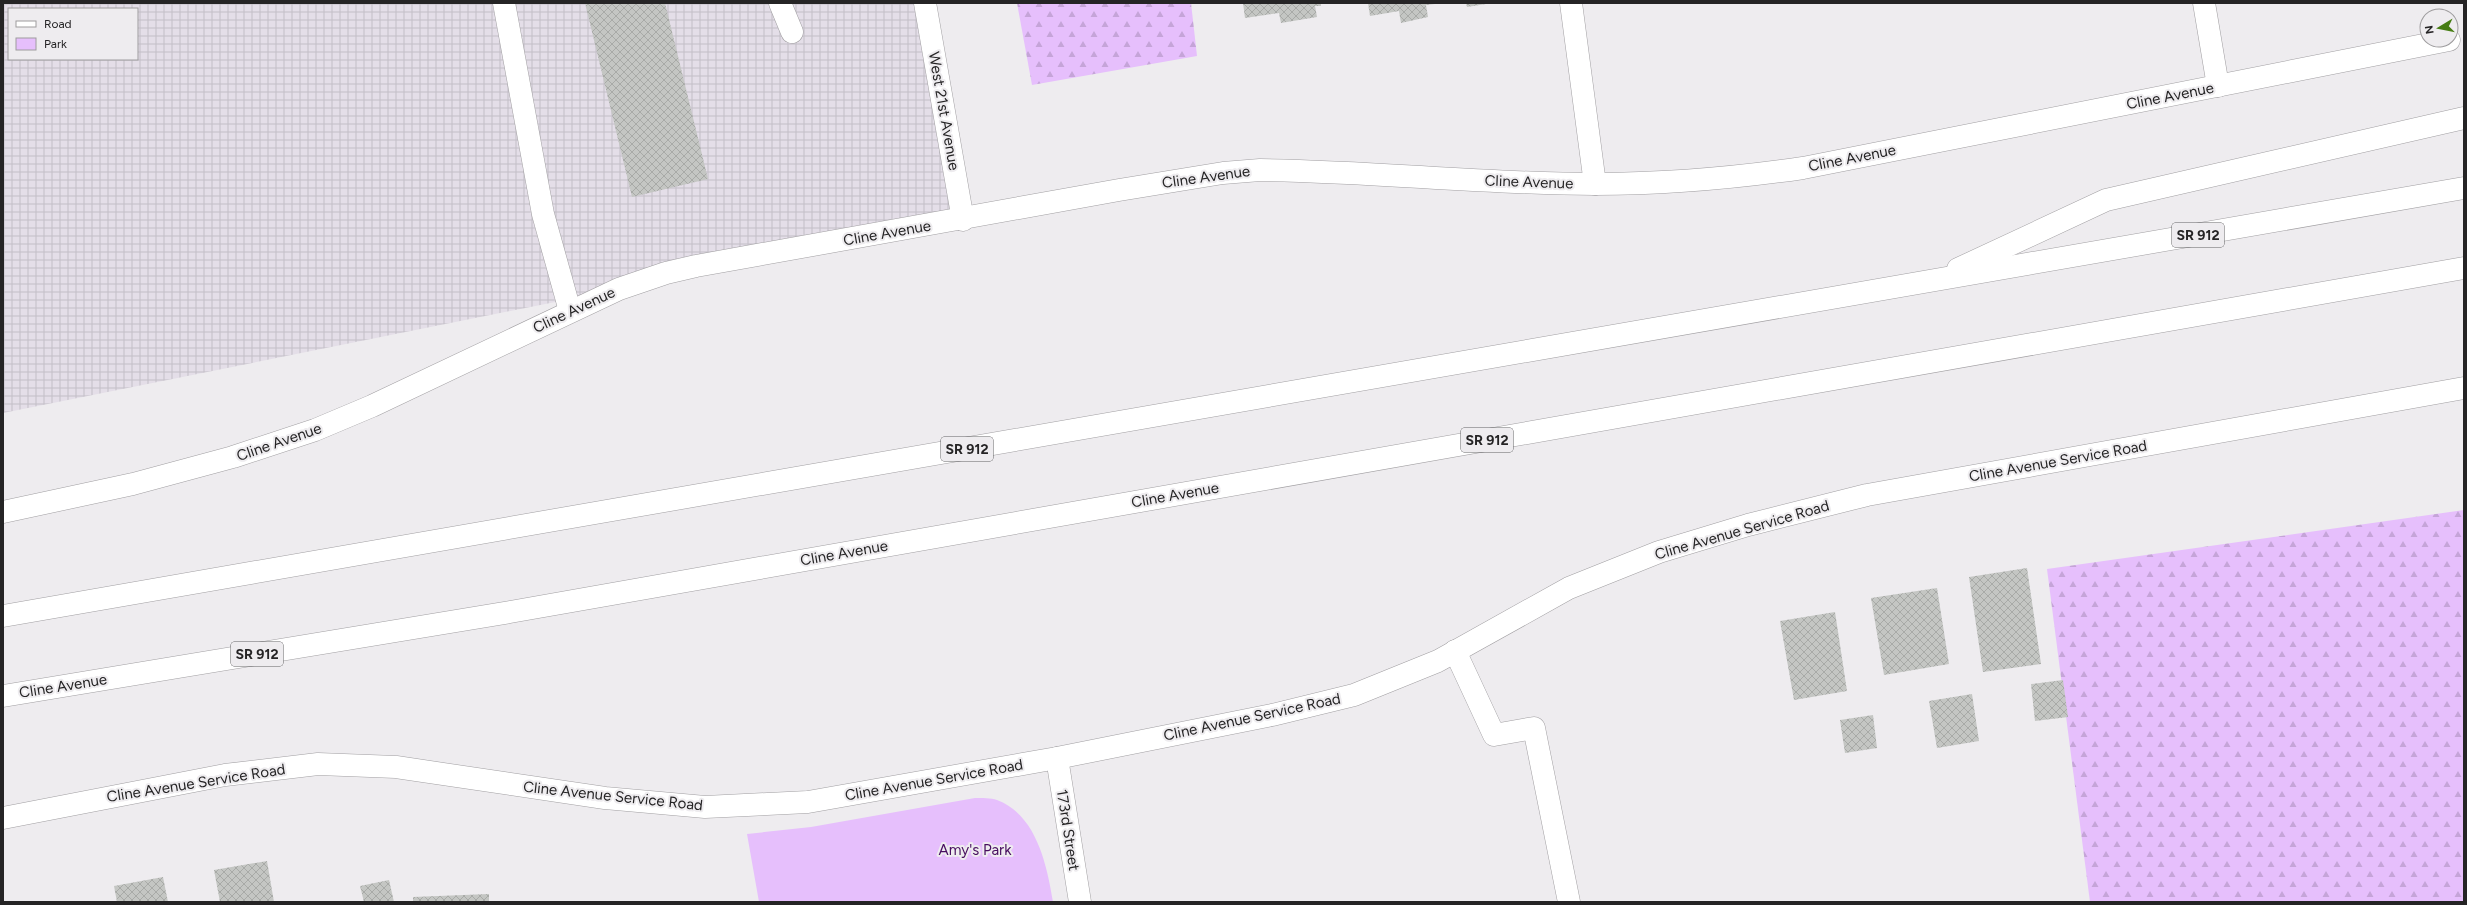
<svg xmlns="http://www.w3.org/2000/svg" width="2467" height="905" viewBox="0 0 2467 905" font-family="Figtree,sans-serif">
	<style>
		.industrial { fill: url(#industrial-grid); fill-rule: evenodd }
		.forest { fill: url(#forest-firs) }
		.park { fill: #e6bffc }
		.building { fill: url(#building-cross-hatch) }
		.lines { fill: none; stroke-linecap: round; stroke-linejoin: round }
		.lane-casing { stroke: #a19fa2; stroke-width: 23 }
		.street-casing { stroke: #a19fa2; stroke-width: 23 }
		.secondary-casing { stroke: #a19fa2; stroke-width: 23 }
		.highway-casing { stroke: #a19fa2; stroke-width: 23 }
		.lane { stroke: #fff; stroke-width: 22 }
		.street { stroke: #fff; stroke-width: 22 }
		.secondary { stroke: #fff; stroke-width: 22 }
		.highway { stroke: #fff; stroke-width: 22 }
		.labels { text-anchor: middle; dominant-baseline: central; stroke-width: 4; stroke-linejoin: round; paint-order: stroke }
		.shield { fill: #eeecef; stroke: #616062; stroke-width: 1 }
		.shield-label { font-size: 14px; font-weight: bold; fill: #252425 }
		.street-label { font-size: 15px; fill: #252425; stroke: #eeecef }
		.park-label { font-size: 15px; fill: #480e60; stroke: #eeecef }
	</style>
	<defs>
		<pattern id="industrial-grid" width="8" height="8" patternUnits="userSpaceOnUse"><rect width="8" height="8" fill="#e4dee8"/><path d="M0 4h8M4 0v8" fill="none" stroke="#c3bec7"/></pattern>
		<pattern id="forest-firs" width="22" height="20" patternUnits="userSpaceOnUse"><rect width="22" height="20" fill="#e6bffc"/><path d="M5 1l3.5 6h-7zM16 11l3.5 6h-7z" fill="#c5a4d8"/></pattern>
		<pattern id="building-cross-hatch" width="8" height="8" patternUnits="userSpaceOnUse"><rect width="8" height="8" fill="#c4c6c3"/><path d="M0 0l8 8M0 8l8-8" fill="none" stroke="#a8aaa7"/></pattern>
	</defs>
	<rect width="100%" height="100%" fill="#eeecef"/>
	<path class="industrial" d="M3,3H925L963,220L3,413ZM9,9H137V59H9Z"/>
	<g class="forest">
		<polygon points="1017,3 1191,3 1197,56 1032,85"/>
		<polygon points="2464,510 2464,902 2090,902 2047,569"/>
	</g>
	<path class="park" d="M975,798C982,798 991,798 997,800C1037,815 1047,866 1053,902H759L747,834L811,827Z"/>
	<g class="building">
		<polygon points="585,3 665,3 708,179 632,197"/>
		<polygon points="1243,3 1321,3 1321,6 1315,6 1317,17 1281,23 1279,13 1245,18"/>
		<polygon points="1368,3 1435,3 1435,4 1426,5 1428,17 1401,23 1399,11 1370,16"/>
		<polygon points="1466,3 1486,3 1486,4 1467,7"/>
		<polygon points="2027,568 2041,664 1983,672 1969,577"/>
		<polygon points="1937,588 1949,664 1884,675 1871,598"/>
		<polygon points="1835,612 1847,691 1794,700 1780,621"/>
		<polygon points="2063,680 2068,717 2035,721 2031,684"/>
		<polygon points="1972,694 1979,741 1937,748 1929,701"/>
		<polygon points="1873,715 1877,748 1845,753 1840,720"/>
		<polygon points="267,861 274,902 220,902 214,870"/>
		<polygon points="163,877 168,902 117,902 114,886"/>
		<polygon points="389,880 394,902 364,902 360,886"/>
		<polygon points="489,894 489,902 413,902 413,897"/>
	</g>
	<g class="lines">
		<defs>
			<g id="lane">
				<polyline points="504,3 543,214 570,311"/>
				<polyline points="780,3 792,32"/>
				<polyline points="1571,3 1595,184"/>
				<polyline points="1455,651 1494,735 1534,728 1569,902"/>
			</g>
			<g id="street">
				<polyline points="925,3 963,220"/>
				<polyline points="2204,3 2218,86"/>
				<path d="M3,512L133,484L233,457L315,430L372,406L619,289L666,273L696,266L1119,190L1223,173L1260,170C1372,171 1483,184 1595,184C1665,184 1734,178 1803,168L2449,40"/>
				<polyline points="1057,758 1272,715 1354,695 1438,661 1569,588 1659,552 1748,525 1867,495 2464,388"/>
			</g>
			<polyline id="secondary" points="3,818 225,775 318,764 396,767 605,798 705,807 808,802 1057,758 1080,902"/>
			<g id="highway">
				<polyline points="1958,269 2106,200 2464,118"/>
				<polyline points="3,616 2464,188"/>
				<polyline points="3,696 510,612 2464,268"/>
			</g>
		</defs>
		<use href="#lane" class="lane-casing"/>
		<use href="#street" class="street-casing"/>
		<use href="#secondary" class="secondary-casing"/>
		<use href="#highway" class="highway-casing"/>
		<use href="#lane" class="lane"/>
		<use href="#street" class="street"/>
		<use href="#secondary" class="secondary"/>
		<use href="#highway" class="highway"/>
	</g>
	<g class="labels">
		<g class="shield">
			<rect x="2172" y="223" width="52" height="24" rx="3"/>
			<rect x="1461" y="428" width="52" height="24" rx="3"/>
			<rect x="941" y="437" width="52" height="24" rx="3"/>
			<rect x="231" y="642" width="52" height="24" rx="3"/>
		</g>
		<g class="shield-label">
			<text x="2198" y="235">SR 912</text>
			<text x="1487" y="440">SR 912</text>
			<text x="967" y="449">SR 912</text>
			<text x="257" y="654">SR 912</text>
		</g>
		<g class="street-label">
			<text transform="translate(2170 96) rotate(-11)">Cline Avenue</text>
			<text transform="translate(944 111) rotate(80)">West 21st Avenue</text>
			<text transform="translate(1852 158) rotate(-11)">Cline Avenue</text>
			<text transform="translate(1206 177) rotate(-8)">Cline Avenue</text>
			<text transform="translate(1529 182) rotate(2)">Cline Avenue</text>
			<text transform="translate(887 233) rotate(-10)">Cline Avenue</text>
			<text transform="translate(574 310) rotate(-25)">Cline Avenue</text>
			<text transform="translate(279 442) rotate(-19)">Cline Avenue</text>
			<text transform="translate(2058 461) rotate(-10)">Cline Avenue Service Road</text>
			<text transform="translate(1175 495) rotate(-10)">Cline Avenue</text>
			<text transform="translate(1742 530) rotate(-16)">Cline Avenue Service Road</text>
			<text transform="translate(844 553) rotate(-10)">Cline Avenue</text>
			<text transform="translate(63 686) rotate(-9)">Cline Avenue</text>
			<text transform="translate(1252 717) rotate(-12)">Cline Avenue Service Road</text>
			<text transform="translate(934 780) rotate(-10)">Cline Avenue Service Road</text>
			<text transform="translate(196 783) rotate(-9)">Cline Avenue Service Road</text>
			<text transform="translate(613 796) rotate(6)">Cline Avenue Service Road</text>
			<text transform="translate(1068 830) rotate(81)">173rd Street</text>
		</g>
		<g class="park-label">
			<text x="975" y="850">Amy's Park</text>
		</g>
	</g>
	<rect width="2467" height="905" fill="none" stroke="#252425" stroke-width="8"/>
	<rect x="8" y="8" width="130" height="52" fill="#eeecef" stroke="#9e9c9e"/>
	<rect x="16" y="21" width="20" height="6" fill="#ffffff" stroke="#9e9c9e"/>
	<text x="44" y="28" font-size="12" fill="#252425">Road</text>
	<rect x="16" y="38" width="20" height="12" fill="#e6bffc" stroke="#9e9c9e"/>
	<text x="44" y="48" font-size="12" fill="#252425">Park</text>
	<g transform="translate(2439 28) rotate(260)"><circle r="19" fill="#eeecef" stroke="#9e9c9e"/>
	<path d="M0-3L7 15L0 10L-7 15Z" fill="#467d13"/>
	<text y="-6" font-size="11" font-weight="bold" text-anchor="middle" fill="#252425">N</text>
	</g>
</svg>
